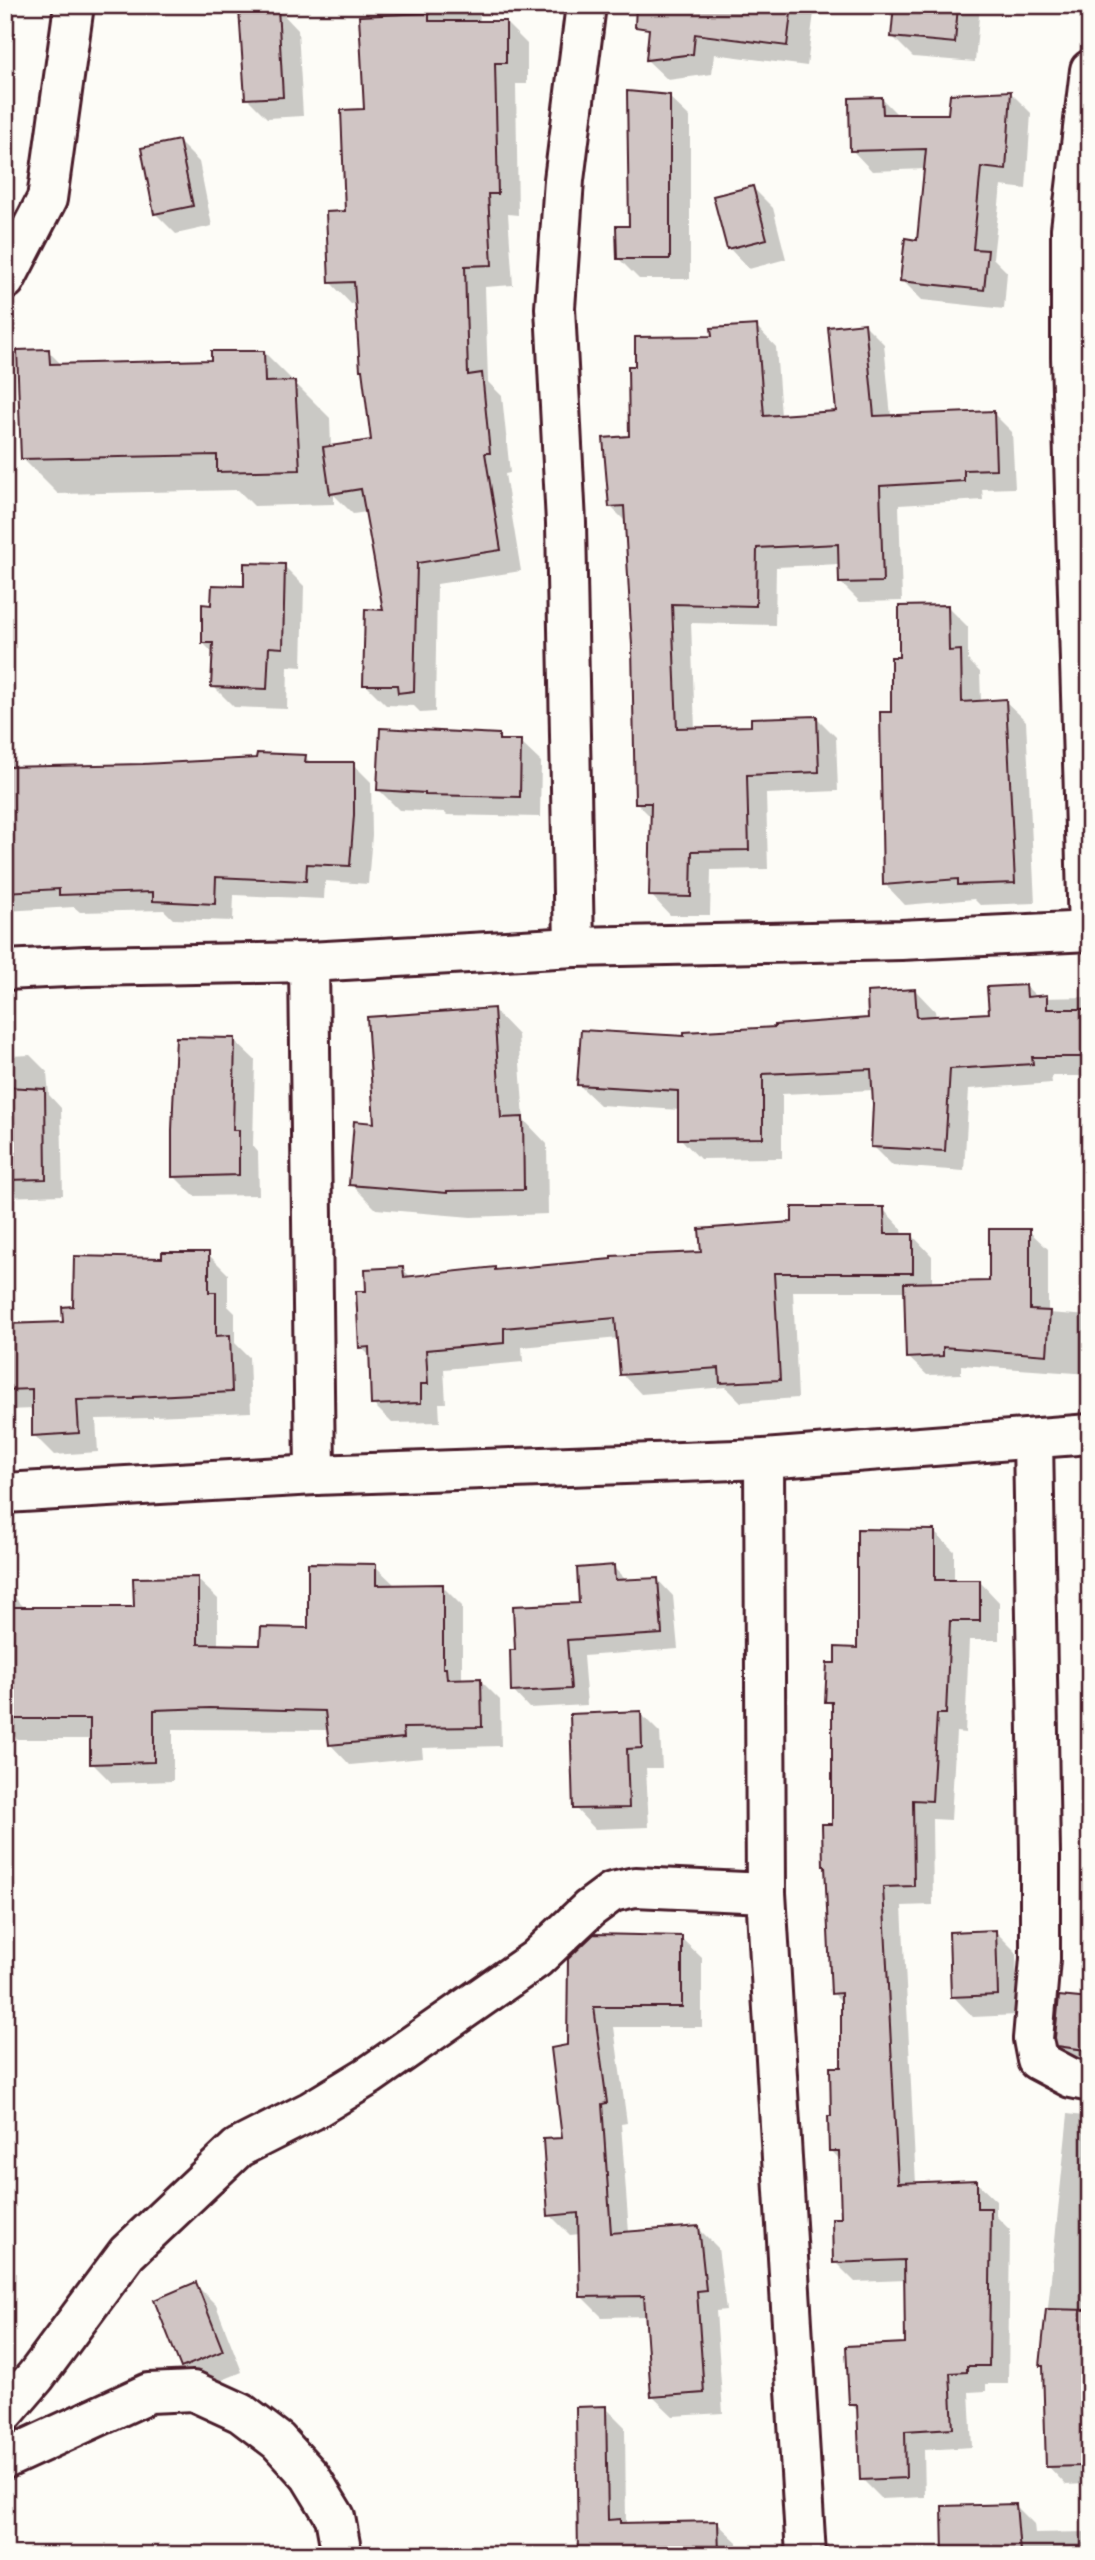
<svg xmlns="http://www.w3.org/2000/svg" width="1095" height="2560" viewBox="0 0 1095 2560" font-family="Dekko,sans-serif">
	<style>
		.shadow { fill: #0003 }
		.building { fill: #d0c5c4; stroke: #4a1f2b; stroke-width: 2 }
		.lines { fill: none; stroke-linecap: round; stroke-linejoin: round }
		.minor-casing { stroke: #4a1f2b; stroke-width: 44 }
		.minor { stroke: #fdfcf7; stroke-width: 38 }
	</style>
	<rect width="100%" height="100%" fill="#fdfcf7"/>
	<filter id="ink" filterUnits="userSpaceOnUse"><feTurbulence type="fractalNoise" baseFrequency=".0143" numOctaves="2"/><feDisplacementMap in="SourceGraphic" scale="14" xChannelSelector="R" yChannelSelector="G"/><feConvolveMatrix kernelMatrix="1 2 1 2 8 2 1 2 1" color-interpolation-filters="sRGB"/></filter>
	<g filter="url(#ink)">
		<g class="shadow">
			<polygon points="395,5 479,5 480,23 506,23 527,44 527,84 516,84 518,215 508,214 513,285 485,287 488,382 502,396 510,473 505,474 521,571 437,584 435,712 421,713 414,706 386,705 365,684 385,612 367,512 353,514 334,495 334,504 254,506 238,490 58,494 23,459 48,351 62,365 213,362 264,352 330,418 331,447 373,441 357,303 351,304 330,282 347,213 365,111 396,16"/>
			<polygon points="651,5 815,5 807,66 714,54 712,74 668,80 647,60"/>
			<polygon points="896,5 980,5 975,62 913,57 893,37"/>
			<polygon points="278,9 298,30 303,116 267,118 247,98"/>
			<polygon points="1011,93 1031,113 1026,189 1001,186 993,258 1007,272 1004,309 922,300 902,280 918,242 926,169 872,171 852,150 881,98 899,116 950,116"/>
			<polygon points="669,97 690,117 690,279 639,279 619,259 631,228"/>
			<polygon points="179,142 199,162 212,226 176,234 156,214"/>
			<polygon points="753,188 773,208 786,259 749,269 729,248"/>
			<polygon points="865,325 884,344 891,417 993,413 1012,432 1015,488 982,489 983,500 899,505 902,601 860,602 841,583 840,564 776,567 775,625 691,623 695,729 753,728 816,717 836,737 838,791 766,794 768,869 711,870 710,915 670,915 651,895 652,818 637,803 634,645 627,523 610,506 631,437 637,367 714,338 757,327 776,347 781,416 838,413"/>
			<polygon points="284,566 304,586 302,667 288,666 287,709 234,707 213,686 214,654 203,643 213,606"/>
			<polygon points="948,607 968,627 968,660 980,672 981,702 1005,701 1026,721 1035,903 980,905 974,899 905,905 885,884 893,714 901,659"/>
			<polygon points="498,736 504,742 520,742 541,762 540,817 447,815 444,812 399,810 379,790"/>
			<polygon points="305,757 312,764 353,764 371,782 372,835 368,884 325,881 324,899 234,895 233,921 173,919 164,910 80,912 74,907 5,911 5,759 9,759 18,768 143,766"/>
			<polygon points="1026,986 1038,998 1090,997 1090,1076 1051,1076 1052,1083 969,1089 964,1171 893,1166 873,1146 874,1090 782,1094 782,1158 700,1159 680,1138 680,1110 600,1105 579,1085 686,1038 870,1020 915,990 935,1011 936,1018 990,1015"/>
			<polygon points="494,1010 518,1035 524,1120 547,1144 548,1214 471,1217 376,1209 351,1184 376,1125"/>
			<polygon points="5,1022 9,1025 10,1056 30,1055 47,1072 49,1095 61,1108 63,1195 5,1197"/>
			<polygon points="234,1040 255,1060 253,1146 258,1152 259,1195 194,1196 174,1176"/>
			<polygon points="883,1209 902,1229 903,1236 913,1236 932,1256 932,1284 991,1282 1029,1231 1048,1249 1048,1313 1090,1316 1090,1374 961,1365 961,1374 927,1375 908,1357 906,1291 793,1291 798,1398 741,1402 726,1387 641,1394 622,1374 619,1338 522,1347 523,1362 444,1369 446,1403 439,1403 440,1422 392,1423 373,1404 371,1357 361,1347 368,1293 402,1269 412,1278 494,1269 497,1271 703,1254 794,1224"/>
			<polygon points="208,1254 228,1274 228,1306 235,1313 235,1343 249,1357 251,1412 153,1416 153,1418 96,1419 98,1452 54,1455 34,1435 34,1409 5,1410 5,1326 65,1324 75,1308 164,1260"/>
			<polygon points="934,1532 954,1551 954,1582 980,1582 999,1602 999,1640 969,1640 965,1733 956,1732 951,1820 932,1819 933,1905 902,1906 916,2184 976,2182 996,2201 996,2216 1010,2230 1008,2384 986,2384 986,2391 969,2392 972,2447 924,2450 925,2497 882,2499 862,2479 859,2412 851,2404 907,2345 906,2280 855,2282 835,2262 843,2220 841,2161 831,2150 833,2118 843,2068 843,2003 833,1993 834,1708 827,1701 836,1665 859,1650"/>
			<polygon points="375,1566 396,1586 442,1586 462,1606 462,1681 480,1680 500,1700 501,1746 422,1748 423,1758 350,1765 330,1744 329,1730 173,1729 173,1781 112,1783 92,1763 92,1739 17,1739 9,1731 5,1731 5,1592 9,1592 26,1609 136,1609 197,1579 218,1599 218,1646 262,1647 310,1630"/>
			<polygon points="613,1567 627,1581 657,1579 673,1596 678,1649 583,1656 587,1705 529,1708 513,1691"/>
			<polygon points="640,1713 660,1733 662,1768 646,1768 649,1827 595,1829 575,1808"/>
			<polygon points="996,1932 1016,1952 1017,2015 973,2017 953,1996"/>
			<polygon points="681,1938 702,1958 702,2027 614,2027 627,2123 621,2124 629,2233 698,2228 718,2248 726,2310 716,2311 723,2413 673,2416 652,2396 647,2316 602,2317 582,2297 581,2234 570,2235 550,2215 564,2140 569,2047 570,1960"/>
			<polygon points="1090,2001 1090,2067 1079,2065 1058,2045"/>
			<polygon points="1068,2114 1090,2117 1090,2555 945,2555 1016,2506 1034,2524 1035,2533 1085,2532 1085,2484 1066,2485 1048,2466 1045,2368 1042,2365"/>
			<polygon points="196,2285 216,2305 242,2372 203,2388 182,2367"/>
			<polygon points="606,2408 625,2427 626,2525 717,2523 737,2542 737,2555 580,2555"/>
		</g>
		<g class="building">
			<polygon points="636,5 792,5 787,46 695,34 693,54 646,60 649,29 635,27"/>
			<polygon points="894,5 958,5 955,43 891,37"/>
			<polygon points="278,7 283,97 245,99 239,9"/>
			<polygon points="429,13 429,21 506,21 506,63 495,63 498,194 488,194 492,265 465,266 468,375 482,373 490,453 485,453 501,550 417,563 414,691 398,693 397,685 363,685 365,609 383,610 361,489 330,494 323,447 371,440 362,370 360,370 354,282 329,283 326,212 345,211 341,110 364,109 359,16"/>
			<polygon points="627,91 670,95 670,259 617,259 616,226 629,226"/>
			<polygon points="1011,91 1006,170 981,167 973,249 988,250 984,290 900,281 905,238 917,240 926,149 850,151 849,98 882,97 883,114 948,114 950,94"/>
			<polygon points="179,140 193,206 154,214 141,148"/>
			<polygon points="753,186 767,239 727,249 713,196"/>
			<polygon points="865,323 874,416 994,411 996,469 964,470 964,481 880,486 883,582 839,583 838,544 757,548 756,606 672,604 677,728 751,726 751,718 817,716 819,772 747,775 749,850 692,851 691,897 649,896 651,803 635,803 632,645 624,506 609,507 603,438 629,436 628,366 635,366 635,337 712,336 711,328 757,325 764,416 836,411 828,327"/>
			<polygon points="49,349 50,364 211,360 211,351 264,351 265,382 295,381 300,470 217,472 217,455 21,459 17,350"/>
			<polygon points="244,563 285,564 283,648 269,647 267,689 211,687 213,643 202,643 202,604 211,605 212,585 244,586"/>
			<polygon points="948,605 949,651 961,650 962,702 1006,699 1015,883 958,885 958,879 883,885 880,712 891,712 891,657 899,657 899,606"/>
			<polygon points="380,728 499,734 499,740 521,740 520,797 425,795 425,793 377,790"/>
			<polygon points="257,753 306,755 305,762 354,762 354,815 350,866 307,864 306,881 216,877 215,904 153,901 153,892 59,895 59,889 5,892 5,767 143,764 256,758"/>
			<polygon points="1026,985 1027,997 1047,995 1047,1009 1090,1009 1090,1057 1032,1057 1033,1064 950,1069 945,1151 871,1147 873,1104 871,1069 763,1074 763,1138 678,1139 678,1091 577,1085 581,1030 684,1036 684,1032 775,1027 775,1025 868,1018 867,992 915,989 917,1017 989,1013 987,987"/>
			<polygon points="494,1008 501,1118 523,1117 524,1190 447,1191 447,1193 349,1185 354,1121 374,1123 367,1017"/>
			<polygon points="176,1037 235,1038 233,1130 239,1130 239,1175 172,1177 172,1130"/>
			<polygon points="5,1087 45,1089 46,1179 7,1180"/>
			<polygon points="792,1207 884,1207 885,1234 913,1234 913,1273 774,1273 780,1380 720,1383 719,1368 620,1375 615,1318 504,1328 504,1343 426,1350 428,1384 421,1384 421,1403 371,1405 369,1347 359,1348 356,1291 366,1291 365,1269 403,1267 404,1277 495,1267 495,1270 611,1259 611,1256 701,1252 699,1229 792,1222"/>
			<polygon points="989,1229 1030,1229 1030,1310 1050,1311 1047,1355 943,1347 943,1356 906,1358 904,1283 989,1281"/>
			<polygon points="162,1252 209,1252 209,1292 216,1292 216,1336 230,1335 232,1392 134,1397 134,1399 77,1400 79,1433 32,1436 32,1389 5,1390 5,1324 63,1322 62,1307 73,1306 74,1256 162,1258"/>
			<polygon points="857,1529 935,1530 935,1580 980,1580 980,1621 950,1621 946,1714 937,1714 932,1801 913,1800 914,1886 883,1887 898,2183 977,2180 977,2208 991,2208 989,2366 967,2366 967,2372 950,2373 953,2428 905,2431 906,2478 860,2480 857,2405 849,2405 846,2346 905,2343 904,2260 833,2263 832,2218 841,2218 839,2151 829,2151 828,2116 831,2116 830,2067 841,2067 841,1993 831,1994 825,1866 823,1866 822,1824 832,1824 832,1702 825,1702 827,1663 835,1663 835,1647 857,1648"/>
			<polygon points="308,1563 376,1564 376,1585 443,1584 443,1668 446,1668 447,1679 481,1678 482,1727 403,1728 404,1738 329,1745 325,1711 210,1708 154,1710 154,1762 90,1764 90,1719 5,1719 5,1607 134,1607 133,1578 198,1577 198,1644 260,1645 261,1627 308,1628"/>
			<polygon points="614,1565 615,1580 658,1578 662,1634 567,1640 571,1689 511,1692 510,1650 515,1650 513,1606 579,1603 577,1568"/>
			<polygon points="641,1711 642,1748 627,1749 629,1808 573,1809 570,1714"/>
			<polygon points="996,1930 998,1995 951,1997 949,1932"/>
			<polygon points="594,1934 682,1936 682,2007 594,2007 607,2103 602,2104 611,2233 699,2226 706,2290 697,2291 704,2393 651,2397 644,2296 580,2297 578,2213 548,2216 543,2139 562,2138 551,2048 567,2045 568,1959"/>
			<polygon points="1059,1996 1090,1999 1086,2050 1057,2046 1055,2038"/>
			<polygon points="196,2282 223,2351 181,2368 154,2300"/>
			<polygon points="1046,2309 1090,2310 1090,2388 1081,2388 1084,2466 1046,2467 1043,2366 1040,2366"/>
			<polygon points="606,2406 608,2520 620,2519 620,2523 718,2521 719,2555 578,2555 576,2407"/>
			<polygon points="1016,2504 1020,2552 998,2552 998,2555 943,2555 942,2506"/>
		</g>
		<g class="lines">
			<defs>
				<g id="minor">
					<polyline points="5,280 47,199 74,5"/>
					<polyline points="1088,931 1071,357 1071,229 1090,70"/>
					<polyline points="574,947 566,523 555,308 564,180 586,5"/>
					<polyline points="309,962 315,1475"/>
					<polyline points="5,970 86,966 309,962 574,947 901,940 1090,931"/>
					<polyline points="1033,1439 1040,1852 1040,1959 1033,2039 1037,2060 1071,2078 1090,2082"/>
					<polyline points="764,1459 766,1893 806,2555"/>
					<polyline points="5,1493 315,1475 764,1459 1090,1434"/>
					<polyline points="5,2412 36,2376 127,2253 238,2148 311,2111 370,2075 536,1959 589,1909 612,1892 635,1887 766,1893"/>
					<polyline points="5,2459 149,2393 193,2391 241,2413 278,2441 310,2476 335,2517 342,2555"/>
				</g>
			</defs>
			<use href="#minor" class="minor-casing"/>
			<use href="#minor" class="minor"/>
		</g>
	</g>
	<rect width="1095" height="2560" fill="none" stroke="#fdfcf7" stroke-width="28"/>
	<rect x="14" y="14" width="1067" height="2532" fill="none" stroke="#4a1f2b" stroke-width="2.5" filter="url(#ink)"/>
</svg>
